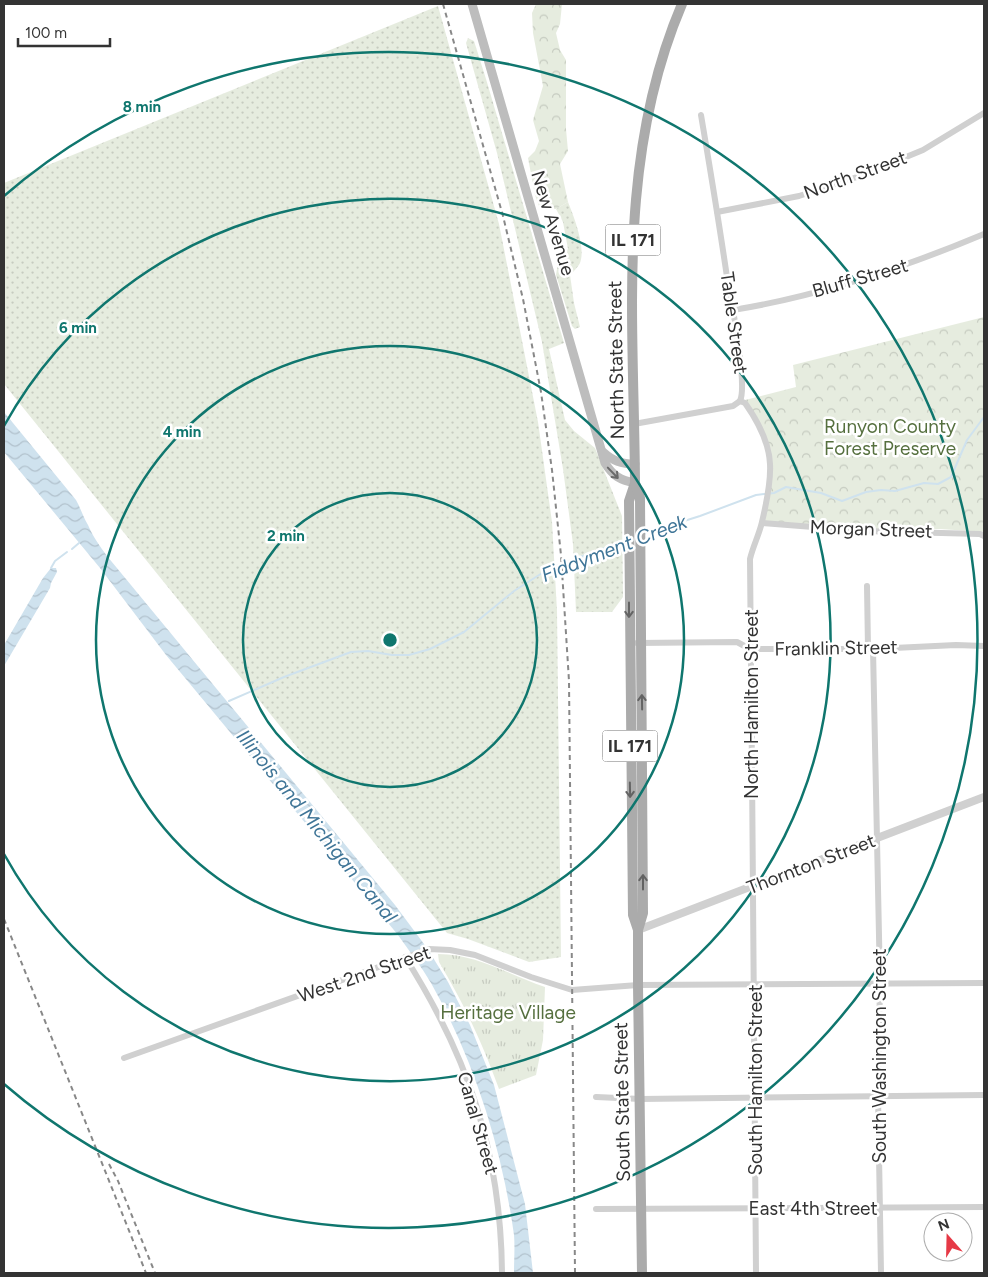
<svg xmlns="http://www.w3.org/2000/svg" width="988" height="1277" viewBox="0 0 988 1277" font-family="Figtree,sans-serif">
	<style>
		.grass { fill: url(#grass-dots) }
		.forest { fill: url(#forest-crowns) }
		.park { fill: url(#park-tufts) }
		.water { fill: url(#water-waves) }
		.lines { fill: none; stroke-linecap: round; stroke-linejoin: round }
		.stream { stroke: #cfe2ee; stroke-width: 2 }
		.minor { stroke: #d0d0d0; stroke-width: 6 }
		.tertiary { stroke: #d0d0d0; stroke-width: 8 }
		.secondary { stroke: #bdbdbd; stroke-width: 9 }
		.primary { stroke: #ababab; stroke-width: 10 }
		.rail { stroke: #888; stroke-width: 2; stroke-dasharray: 5 4; stroke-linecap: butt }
		.oneway { stroke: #6a6a6a }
		.oneway2 { stroke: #636363 }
		.ring { fill: none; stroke: #0f766e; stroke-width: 2.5 }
		.labels { text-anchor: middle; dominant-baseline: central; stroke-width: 5; stroke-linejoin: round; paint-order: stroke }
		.shield { fill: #fff; stroke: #707070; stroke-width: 1 }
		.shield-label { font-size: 18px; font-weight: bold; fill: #333 }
		.street-label { font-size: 19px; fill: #333; stroke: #fff }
		.park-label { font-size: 19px; fill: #56703f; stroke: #fff }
		.water-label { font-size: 20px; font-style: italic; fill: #3f7597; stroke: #fff }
		.centre { fill: #0f766e; stroke: #fff; stroke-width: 2.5 }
		.ring-label { font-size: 15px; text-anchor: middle; font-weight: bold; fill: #0f766e; stroke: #fff; stroke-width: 5; stroke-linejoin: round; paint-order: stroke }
	</style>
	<defs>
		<pattern id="grass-dots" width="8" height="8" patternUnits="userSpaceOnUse" patternTransform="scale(1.25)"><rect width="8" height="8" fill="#e6ecdf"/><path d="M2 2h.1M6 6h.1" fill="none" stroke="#c6cbc0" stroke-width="1.8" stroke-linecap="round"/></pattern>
		<pattern id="forest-crowns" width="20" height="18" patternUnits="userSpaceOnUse" patternTransform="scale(1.25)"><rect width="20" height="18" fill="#e6ecdf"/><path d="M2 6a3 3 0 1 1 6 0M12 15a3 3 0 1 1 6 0" fill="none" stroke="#c6cbc0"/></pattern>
		<pattern id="park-tufts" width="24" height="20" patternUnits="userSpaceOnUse" patternTransform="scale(1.25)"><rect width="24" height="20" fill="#e6ecdf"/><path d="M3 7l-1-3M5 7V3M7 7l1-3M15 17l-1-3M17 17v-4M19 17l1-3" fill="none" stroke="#c6cbc0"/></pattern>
		<pattern id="water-waves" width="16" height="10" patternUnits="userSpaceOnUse" patternTransform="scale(1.25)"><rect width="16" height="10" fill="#cfe2ee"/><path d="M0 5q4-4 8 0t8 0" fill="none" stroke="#b2c2cd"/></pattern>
	</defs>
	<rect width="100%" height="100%" fill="#fff"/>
	<g class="grass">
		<polygon points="438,6 499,224 538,422 552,522 557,611 561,957 529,962 468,939 447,933 4,384 4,183"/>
		<polygon points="468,38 474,41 486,79 564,343 549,349 565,420 574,431 595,448 622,516 623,597 612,612 576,612 573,544 563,469 542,342 497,153 466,43"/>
		<path d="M568,202C574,217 586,247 580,263C578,267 573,272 570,275L574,303L580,327L575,329L572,326L556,275L558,263L568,249L563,222L556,209Z"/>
	</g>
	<g class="forest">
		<polygon points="536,4 562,4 560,24 556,33 560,50 566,60 566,129 568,151 560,164 568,202 556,209 540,209 535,195 528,158 535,151 539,141 533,120 543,86 533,33 532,13"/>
		<polygon points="984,317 984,532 940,529 865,530 765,521 771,475 760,423 745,400 796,387 793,365"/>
	</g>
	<path class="park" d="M438,954C476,954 510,975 545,987L543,1040L536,1075L499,1089C482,1042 464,1004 439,962Z"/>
	<g class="water">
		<path d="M4,412L76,500C81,509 83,517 88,525C93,537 100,546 107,556L395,905L427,948L448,982L470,1025L494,1085L525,1204L533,1273H514C514,1261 515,1247 514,1235C502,1148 474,1060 431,983C421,966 409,951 398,935L166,655L100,568L4,452Z"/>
		<polygon points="51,568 56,568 57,572 51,583 50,588 4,666 4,645 43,578"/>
	</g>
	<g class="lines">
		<g class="stream">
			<polyline points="643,534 700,516 756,495 774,493 786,487 821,493 842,501 866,492 881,490 895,491 924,483 938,484 951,477 967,440 984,417"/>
			<polyline points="72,549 79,543"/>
			<polyline points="51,568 55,561 67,552"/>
			<polyline points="229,701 284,677 351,652 368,651 392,655 409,655 430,649 464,632 514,591 550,568 627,540"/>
		</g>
		<g class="minor">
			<path d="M701,115C710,168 719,223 727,277C731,300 748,384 740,401"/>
			<polyline points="717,212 799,196 860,176 923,150 984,113"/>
			<path d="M733,310C820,296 903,268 984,234"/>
			<path d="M740,401L745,403C757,420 769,443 770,464C771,481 766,505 762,522C759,535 753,546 750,559C752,797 755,1035 756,1273"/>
			<polyline points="634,424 733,406 740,401"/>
			<polyline points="762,523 864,531 980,534 984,536"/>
			<polyline points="867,586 868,649"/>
			<polyline points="637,643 737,642 750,649 873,649 956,645 984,646"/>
			<polyline points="873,649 880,983 878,1095 881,1273"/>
			<path d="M405,957C469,1058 501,1154 502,1273"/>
			<polyline points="124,1058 429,949 450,950 475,955 531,977 572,990 638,985 984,983"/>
			<polyline points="596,1097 641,1099 984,1095"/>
			<polyline points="596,1209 984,1207"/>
		</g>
		<polyline class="tertiary" points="638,930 984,797"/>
		<g class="secondary">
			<path d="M472,4L605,463C613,476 620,480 635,483"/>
			<path d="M603,452C613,461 621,464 635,464"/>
		</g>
		<g class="primary">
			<polyline points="635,483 629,501 633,915 638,930"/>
			<path d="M642,1273L638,985V930L643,913L640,498L635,483C634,319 616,159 682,4"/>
		</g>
		<g class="rail">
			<polyline points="443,4 503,216 523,299 541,392 552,470 561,555 569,681 575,1273"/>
			<polyline points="4,919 146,1273"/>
			<polyline points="109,1164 118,1181 155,1273"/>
		</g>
	</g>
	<defs><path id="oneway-shaft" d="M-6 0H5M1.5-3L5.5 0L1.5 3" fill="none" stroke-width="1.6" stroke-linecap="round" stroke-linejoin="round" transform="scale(1.25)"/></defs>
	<use class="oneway" href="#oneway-shaft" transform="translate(613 473) rotate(46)"/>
	<g class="oneway2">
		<use href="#oneway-shaft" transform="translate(629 610) rotate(90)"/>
		<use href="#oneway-shaft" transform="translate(642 702) rotate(-91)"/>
		<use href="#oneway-shaft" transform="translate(630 790) rotate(89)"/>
		<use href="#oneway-shaft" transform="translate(643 882) rotate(-90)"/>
	</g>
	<g class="ring">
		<circle cx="390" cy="640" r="147"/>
		<circle cx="390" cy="640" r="294"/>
		<path d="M4 426A441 441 0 1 1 4 854"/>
		<path d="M4 196A588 588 0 1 1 4 1084"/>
	</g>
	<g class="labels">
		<g class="shield">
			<rect x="605.5" y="224.5" width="55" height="31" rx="4"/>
			<rect x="602.5" y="730.5" width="55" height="31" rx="4"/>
		</g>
		<g class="shield-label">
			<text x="633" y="240">IL 171</text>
			<text x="630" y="746">IL 171</text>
		</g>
		<g class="street-label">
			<text transform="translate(855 175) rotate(-20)">North Street</text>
			<text transform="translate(553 223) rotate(73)">New Avenue</text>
			<text transform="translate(860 278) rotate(-16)">Bluff Street</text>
			<text transform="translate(734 323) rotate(82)">Table Street</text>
			<text transform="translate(616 360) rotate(-91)">North State Street</text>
			<text transform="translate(871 529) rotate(2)">Morgan Street</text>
			<text transform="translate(836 648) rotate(-1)">Franklin Street</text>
			<text transform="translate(751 704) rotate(-90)">North Hamilton Street</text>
			<text transform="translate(811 864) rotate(-21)">Thornton Street</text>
			<text transform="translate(364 974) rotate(-19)">West 2nd Street</text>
			<text transform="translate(879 1056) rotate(-90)">South Washington Street</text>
			<text transform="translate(755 1080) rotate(-90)">South Hamilton Street</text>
			<text transform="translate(622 1102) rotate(-91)">South State Street</text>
			<text transform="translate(478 1123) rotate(74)">Canal Street</text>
			<text x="813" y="1208">East 4th Street</text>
		</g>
		<g class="park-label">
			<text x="890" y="426">Runyon County<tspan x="890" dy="22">Forest Preserve</tspan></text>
			<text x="508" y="1012">Heritage Village</text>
		</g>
		<g class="water-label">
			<text transform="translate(614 548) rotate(-21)">Fiddyment Creek</text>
			<text transform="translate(317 826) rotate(51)">Illinois and Michigan Canal</text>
		</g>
	</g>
	<circle cx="390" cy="640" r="8" class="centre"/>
	<g class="ring-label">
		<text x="142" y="112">8 min</text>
		<text x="78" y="333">6 min</text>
		<text x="182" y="437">4 min</text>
		<text x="286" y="541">2 min</text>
	</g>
	<rect width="988" height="1277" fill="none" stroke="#333333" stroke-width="10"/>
	<g transform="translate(948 1237) rotate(340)"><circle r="24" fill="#ffffff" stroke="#adadad"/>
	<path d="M0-4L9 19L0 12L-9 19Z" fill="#e63946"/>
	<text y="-8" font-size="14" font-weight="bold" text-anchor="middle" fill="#333333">N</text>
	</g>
	<path d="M18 38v8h92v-8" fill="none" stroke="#333333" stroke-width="2.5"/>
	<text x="25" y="38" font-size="15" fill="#333333" stroke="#ffffff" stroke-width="4" paint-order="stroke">100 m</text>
</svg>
